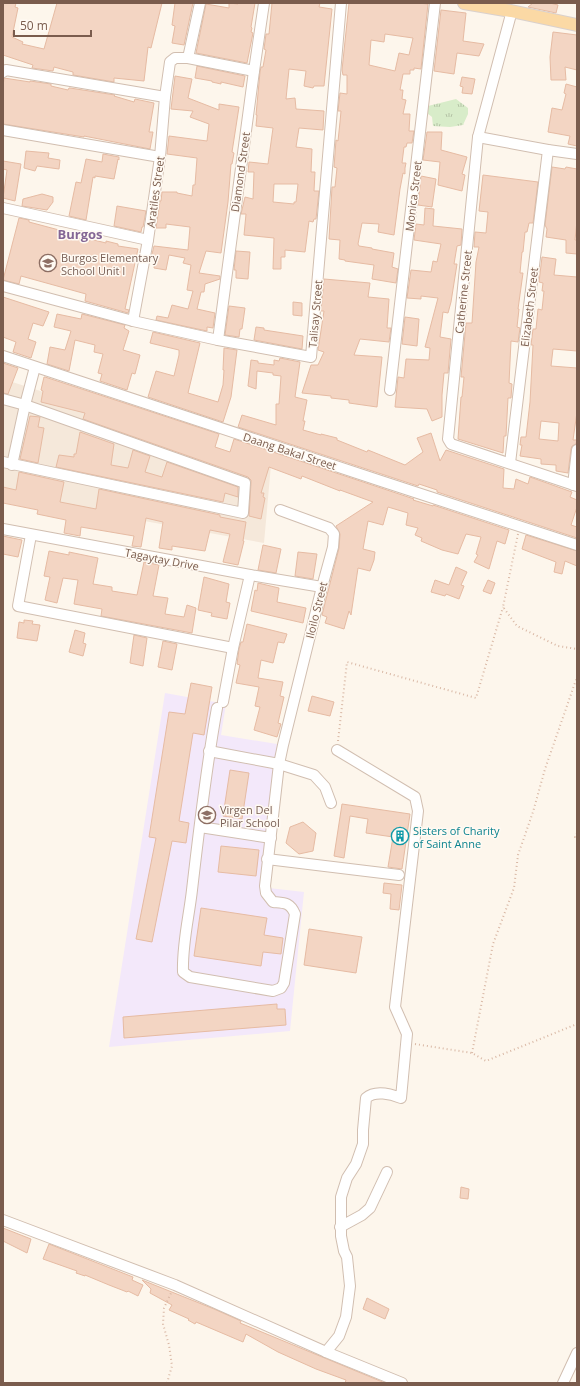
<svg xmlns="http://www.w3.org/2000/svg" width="580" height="1386" viewBox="0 0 580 1386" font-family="'Open Sans',sans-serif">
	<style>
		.residential { fill: #f5e8da }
		.education { fill: #f3e8fa }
		.grass { fill: url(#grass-tufts) }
		.building { fill: #f3d5c3; stroke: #e6bba3; fill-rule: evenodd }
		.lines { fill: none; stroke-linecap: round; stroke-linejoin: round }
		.minor-casing { stroke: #d1beb0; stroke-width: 12 }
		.major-casing { stroke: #dad1cd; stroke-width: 14 }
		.path { stroke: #d9b8a5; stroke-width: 2; stroke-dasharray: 1 3; stroke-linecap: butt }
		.minor { stroke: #fff; stroke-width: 10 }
		.major { stroke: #fbd9a5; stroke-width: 12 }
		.labels { text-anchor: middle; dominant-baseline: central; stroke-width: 3; stroke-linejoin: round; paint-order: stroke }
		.street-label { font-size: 11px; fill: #7a5c4d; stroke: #fffaf3 }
		.education-label { font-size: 11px; fill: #785e54; stroke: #fffaf3; text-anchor: start }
		.culture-label { font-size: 11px; fill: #0d838f; stroke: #fffaf3; text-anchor: start }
		.quarter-label { font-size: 13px; font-weight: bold; fill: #846695; stroke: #fffaf3 }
	</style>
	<defs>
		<pattern id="grass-tufts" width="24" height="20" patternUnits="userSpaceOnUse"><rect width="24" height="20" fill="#d8ecc9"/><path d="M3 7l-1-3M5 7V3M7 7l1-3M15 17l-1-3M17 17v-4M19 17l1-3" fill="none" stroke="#b4c2a5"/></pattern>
	</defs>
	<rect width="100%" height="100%" fill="#fdf6ec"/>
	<polygon class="residential" points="3,379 271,465 264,543 3,495"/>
	<polygon class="education" points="165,693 226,704 221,735 277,744 260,887 304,892 290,1031 109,1047"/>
	<polygon class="grass" points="456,99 468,108 468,114 463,125 450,127 433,126 432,117 427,113 428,106"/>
	<g class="building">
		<polygon points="3,3 16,3 15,7 18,8 12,37 23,42 22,44 44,49 57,3 162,3 151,48 148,47 144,81 114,78 114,82 73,75 73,72 54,67 53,71 32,68 33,65 3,55"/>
		<polygon points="175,3 193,3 184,45 172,43 175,26 172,25"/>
		<polygon points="229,3 238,4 238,3 255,3 251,27 252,28 251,32 253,33 247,63 196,53 206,4 229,8"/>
		<path d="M272,3H320L319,7L332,9L324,86H314L313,88L304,86L306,71L289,69L286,99L295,98L296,109L324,111L323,130L299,128L296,147L312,149L311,172H315L314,191H319L316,219H314L313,222L309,221L305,252L285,250V257H281V269H273L274,238L244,235L246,214H241L245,197L253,199L254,172H248L249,162L268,164L273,128L256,126L257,115H256L260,72L261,67H263L266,50L264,49L266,34H269ZM274,184H298L296,202H294V204L273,202Z"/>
		<path d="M349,3H418L428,4L421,69L414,68V70H410V74H403L400,90H403L402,99L406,100L403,114H410L409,131H414L412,143H407L406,147H404L402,163H406L405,168V174L403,173L400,189L394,235L378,232L379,224L362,223L358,244L359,246L372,248V249L394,253L392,267L398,269L396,283L372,279L374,265L345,261V260L339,259L340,240L329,239L332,187H335L337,168L334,167L336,140L338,141L340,122L341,111H338L340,93L347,94V75H343L342,70ZM385,34L413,38L409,55L399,53L395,71L369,65L371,40L384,42Z"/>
		<polygon points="533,3 550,3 558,5 556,13 528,7"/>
		<polygon points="441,10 466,13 463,41 484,44 479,56 457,53 454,74 434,71"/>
		<polygon points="553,32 577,35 577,70 565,67 566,80 551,80 550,57"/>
		<polygon points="197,66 245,76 243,87 221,82 221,84 212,82 212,81 195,78"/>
		<polygon points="175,76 192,79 188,98 219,110 219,104 239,107 232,152 234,153 232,164 231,164 228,202 221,253 206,251 199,273 220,276 220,279 205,284 204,292 201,292 197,309 215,313 213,328 207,327 207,331 156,320 157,316 168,318 172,305 188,309 193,291 187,290 191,265 183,263 185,258 169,255 166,270 154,268 155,258 151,258 154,246 188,250 190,227 166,224 166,228 156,228 160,201 161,201 162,192 177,192 177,193 192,196 193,185 195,185 197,158 167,154 169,136 207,141 209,124 190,117 193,111 171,109"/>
		<polygon points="462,77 475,79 472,94 462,93 463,87 460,86"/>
		<polygon points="4,78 30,82 30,81 51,84 51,86 68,90 69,88 70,88 115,95 114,96 134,102 135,99 154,103 149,132 153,132 150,149 84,136 84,137 3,124 3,87"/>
		<polygon points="566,84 577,87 577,146 568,144 570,136 548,132 552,108 562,110 566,94 564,93"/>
		<polygon points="427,132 442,132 441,150 467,157 462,174 465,175 462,191 438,185 440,162 423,160"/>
		<polygon points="26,151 49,153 48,158 60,160 59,169 37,166 35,171 24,168"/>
		<polygon points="103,154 119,157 119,160 118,159 114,179 95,176 95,178 93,177 86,220 69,216 76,182 81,183 86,159 102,162"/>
		<polygon points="3,161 21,164 15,201 3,198 7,170 3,169"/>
		<polygon points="552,167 565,169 566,167 577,169 577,221 575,240 577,240 577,254 566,253 566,240 546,237 547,229 545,225"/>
		<polygon points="483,175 538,182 533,223 529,223 527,232 525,232 523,252 522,252 520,273 523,273 518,309 519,309 517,327 520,328 518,342 511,341 509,383 512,384 511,398 508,398 506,436 504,436 503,453 458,439 461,397 462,397 464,377 461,377 466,323 472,323 476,262 479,247 474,247 475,232 486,233 488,212 479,211"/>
		<polygon points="421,176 436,179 432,207 418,205"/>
		<polygon points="42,194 53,197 53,202 47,210 22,206 23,199"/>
		<polygon points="117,206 146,211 143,227 142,227 141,232 114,226"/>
		<polygon points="425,208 434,209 433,226 462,229 462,230 461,245 457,246 454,264 457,264 451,302 448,313 443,312 440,337 451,339 448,373 444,373 442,395 442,417 432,421 427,409 395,407 398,377 404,378 406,359 429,360 430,348 425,347 438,298 421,296 421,299 407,298 411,270 431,272 433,261 437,262 441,244 414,240 416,224 424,225"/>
		<polygon points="19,218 29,220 29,222 74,234 74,237 90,241 90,239 106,243 106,241 118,244 118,246 138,249 125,309 129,310 128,313 85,301 86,294 21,276 19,284 3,280"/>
		<polygon points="236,251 250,252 248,279 236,278 236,270 234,270"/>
		<path d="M542,257L556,259L554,275L577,277V351L553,349L551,366L577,368V412L573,440H577L576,444L572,446L571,449L568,473L556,471V465L541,464V459L520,456L522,445H520L521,437H526L530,402L533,345H531L533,329H536L538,309L542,310L544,291H542L543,283L539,282ZM541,421L559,423L558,441L539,439Z"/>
		<polygon points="324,279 370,283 368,297 389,299 387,328 391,328 389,342 360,339 354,355 382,357 377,407 349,403 349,400 331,398 331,396 302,393 311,365 318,365 324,352 318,350 324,311 321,311"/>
		<polygon points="3,297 49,312 43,326 33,323 28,339 36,342 31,358 13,352 16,342 3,337"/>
		<polygon points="293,302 302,303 302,316 293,315"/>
		<polygon points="229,306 245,308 242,329 240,329 239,337 225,335"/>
		<polygon points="57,314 81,319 82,314 125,325 124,328 129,331 123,350 140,355 135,374 132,373 127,390 100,381 102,374 98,373 103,354 94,352 95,345 75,340 69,371 47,364 50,347 65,350 71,331 54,327"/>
		<polygon points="405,317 419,319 417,346 402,344"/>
		<polygon points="256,327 264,328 264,330 303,336 302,349 254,340"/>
		<polygon points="153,332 200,343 188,393 218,402 223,385 224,370 223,370 224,348 237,350 231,397 223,422 148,397 156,371 174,376 179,355 179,350 150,343"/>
		<polygon points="280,358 300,362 295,397 307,400 303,421 305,421 303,430 321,435 321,434 337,438 337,440 367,452 368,450 405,465 423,452 417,438 431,433 440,461 446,450 504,469 503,488 514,489 516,479 528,484 530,477 572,492 570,497 577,500 577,507 571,525 577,527 577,538 437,492 437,490 419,484 418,486 238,427 242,415 276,425 276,404 279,404 281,376 273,375 273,373 257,371 256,389 248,386 251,360 258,361 258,363 274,365 274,360 279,361"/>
		<polygon points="3,363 18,368 8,394 3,393"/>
		<polygon points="44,377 45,377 219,434 215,447 230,452 234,439 414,499 413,500 433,506 433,505 509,530 505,544 497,541 489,569 474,562 478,555 476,554 481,537 466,534 458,554 442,550 421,541 422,538 415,535 418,528 406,525 408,513 388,507 383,525 368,521 363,549 375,552 374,560 370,571 358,568 351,615 349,611 344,629 325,623 327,617 322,615 339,548 340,534 336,526 373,502 340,490 340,491 302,476 301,479 269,467 261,493 264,493 263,497 265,498 261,519 249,516 251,483 251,480 248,477 83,419 85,413 41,402 43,391 41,390"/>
		<polygon points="30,416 40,417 38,427 44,428 38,463 20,459"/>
		<polygon points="80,432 114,444 111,465 128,468 133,450 150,456 145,472 162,477 167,462 238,487 238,497 225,493 223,502 56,467 59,455 74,457 74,454 76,454"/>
		<polygon points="19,472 64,482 60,502 96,509 99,489 220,515 220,517 246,522 243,541 244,541 238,565 223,562 230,534 210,530 205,551 172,546 172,550 159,548 163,522 146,518 141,547 132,546 134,536 81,527 80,536 64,533 66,520 37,514 38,510 3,503 3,487 16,490"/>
		<polygon points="526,535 577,551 577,566 565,561 562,574 554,572 556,562 522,549"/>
		<polygon points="3,536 22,540 18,557 3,554"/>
		<polygon points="263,545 281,549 276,573 258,570"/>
		<polygon points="49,551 69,555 69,552 98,558 93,584 112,587 112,591 137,595 144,562 159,565 153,596 168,598 165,614 184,617 187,605 196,608 192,633 101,616 102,609 74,604 78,580 63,578 57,603 45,600 50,577 44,576"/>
		<polygon points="298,552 317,554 313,579 295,576"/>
		<polygon points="456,567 467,572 461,585 464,586 459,599 446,594 445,596 431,592 435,580 449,585"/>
		<polygon points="204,577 229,584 226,602 230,603 227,619 211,616 212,613 198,610"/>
		<polygon points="488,580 495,583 491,594 483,591"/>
		<polygon points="258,583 279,588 277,602 306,608 303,623 251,611 255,590 257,591"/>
		<polygon points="24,620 33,621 32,624 40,625 37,641 17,638 19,622 24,623"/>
		<polygon points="247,624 287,634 284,643 278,642 273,663 261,660 258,678 283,682 280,696 284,697 278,723 281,724 277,737 254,730 260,707 255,706 259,687 236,683 240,665 237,664 239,649 241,642 243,642"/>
		<polygon points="75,630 85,633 83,643 86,644 83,656 69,652"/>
		<polygon points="134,635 147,638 143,666 130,663"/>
		<polygon points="163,641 177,644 172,670 158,667"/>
		<polygon points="191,683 212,687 204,735 193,733 179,821 189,823 186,843 172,841 152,942 136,939 156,838 149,837 169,712 185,714"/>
		<polygon points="312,696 334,702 330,716 308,711"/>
		<polygon points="230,770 249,773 242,819 223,816"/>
		<polygon points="342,804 410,814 402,869 388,867 393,837 366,833 368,819 350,816 344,858 334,856"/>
		<polygon points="303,822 316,833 313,851 299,854 286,843 290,827"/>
		<polygon points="221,846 259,850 256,876 218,872"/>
		<polygon points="384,883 402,885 399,910 390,909 391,894 383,893"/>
		<polygon points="201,908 267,918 264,935 283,938 281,954 263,952 261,966 194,956"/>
		<polygon points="309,929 362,937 356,973 304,965"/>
		<polygon points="277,1004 277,1009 285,1009 286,1025 124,1038 123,1017"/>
		<polygon points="461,1187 469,1189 468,1199 460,1198"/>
		<polygon points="3,1228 31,1239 27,1253 3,1241"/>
		<polygon points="49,1244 133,1277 132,1280 143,1285 138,1296 128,1291 127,1292 109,1285 85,1275 85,1276 76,1273 77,1271 43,1259"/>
		<polygon points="142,1280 214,1309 241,1321 240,1323 385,1383 345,1383 346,1380 316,1369 278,1352 246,1334 243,1342 196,1322 195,1324 188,1320 189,1319 169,1310 172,1305 150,1293 151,1289"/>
		<polygon points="367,1298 389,1309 385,1319 363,1309"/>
	</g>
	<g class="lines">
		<defs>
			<g id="minor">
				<polyline points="511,11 510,18 478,137 448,439 451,444 577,486"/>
				<polyline points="188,58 200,3"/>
				<polyline points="3,72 6,70 165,97"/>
				<polyline points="3,130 160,157"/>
				<polyline points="478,137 548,150 577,154"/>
				<polyline points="3,208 148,240"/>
				<polyline points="3,286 133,321 218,340 311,357 341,3"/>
				<polyline points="133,321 148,240 160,157 165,97 170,62 175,58 188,58 254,71"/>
				<polyline points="218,340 254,71 264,3"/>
				<polyline points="3,356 381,481 577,545"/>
				<polyline points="390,390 435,3"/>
				<polyline points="3,399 25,405 245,483 243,513 3,462"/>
				<polyline points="510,463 548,150"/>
				<polyline points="12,465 25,405 35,367"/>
				<polyline points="573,485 577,450"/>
				<polyline points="3,529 250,575 322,587"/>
				<polyline points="31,535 18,606 233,648"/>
				<polyline points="223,702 233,648 250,575"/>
				<path d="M217,708C206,768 199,829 192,890C189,917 182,944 183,972L190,977L273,991L281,988L284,983L295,914C290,902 284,903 273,902L266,893L265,886L279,764L283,745L322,587L333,547L334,534L329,528L280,510"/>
				<polyline points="209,751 279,764 314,775 325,787 331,803"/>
				<polyline points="200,827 271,838"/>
				<polyline points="267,859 399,875"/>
				<polyline points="3,1220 175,1285 326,1352 402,1383"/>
				<polyline points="340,1227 362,1215 370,1208 387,1172"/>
				<path d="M326,1352L339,1336L346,1317L350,1286L347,1257L344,1251L341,1236V1197L347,1178L356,1164L363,1144V1130L366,1098C375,1090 391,1094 401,1098L407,1034L395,1007L418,811L415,797L337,750"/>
				<polyline points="563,1383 577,1353"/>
			</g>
			<polyline id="major" points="464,3 511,11 577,25"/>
		</defs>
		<use href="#minor" class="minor-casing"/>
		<use href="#major" class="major-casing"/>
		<g class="path">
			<polyline points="518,534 503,607 517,626 558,646 577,649"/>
			<polyline points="338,741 347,662 476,698 503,607"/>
			<polyline points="577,833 575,837 577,839"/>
			<polyline points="415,1044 472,1053 486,1061 577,1024"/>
			<polyline points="472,1053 493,944 514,888 518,855 533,812 545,769 577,677"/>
			<polyline points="167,1383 172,1366 169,1345 163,1324 164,1308 171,1293"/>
		</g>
		<use href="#minor" class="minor"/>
		<use href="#major" class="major"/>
	</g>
	<defs>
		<symbol id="school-ring" viewBox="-11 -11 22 22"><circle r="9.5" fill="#fffaf3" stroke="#8d6e63" stroke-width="1.5"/><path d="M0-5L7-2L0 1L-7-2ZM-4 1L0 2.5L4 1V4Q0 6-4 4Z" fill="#8d6e63"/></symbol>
		<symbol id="building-ring" viewBox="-11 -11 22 22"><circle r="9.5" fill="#fffaf3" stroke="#0f9aa8" stroke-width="1.5"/><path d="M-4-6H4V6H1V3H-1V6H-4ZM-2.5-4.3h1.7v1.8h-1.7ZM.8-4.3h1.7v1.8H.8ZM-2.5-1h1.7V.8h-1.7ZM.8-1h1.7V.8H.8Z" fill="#0f9aa8"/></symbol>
	</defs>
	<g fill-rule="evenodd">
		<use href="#school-ring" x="38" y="253" width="20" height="20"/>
		<use href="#school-ring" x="197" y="805" width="20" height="20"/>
		<use href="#building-ring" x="390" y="826" width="20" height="20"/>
	</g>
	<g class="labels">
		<g class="street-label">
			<text transform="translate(240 172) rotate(-82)">Diamond Street</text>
			<text transform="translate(155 192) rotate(-82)">Aratiles Street</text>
			<text transform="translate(413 196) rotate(-83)">Monica Street</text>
			<text transform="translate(463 292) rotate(-84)">Catherine Street</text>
			<text transform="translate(529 307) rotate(-83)">Elizabeth Street</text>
			<text transform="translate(315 314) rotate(-85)">Talisay Street</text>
			<text transform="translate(290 451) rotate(18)">Daang Bakal Street</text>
			<text transform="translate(162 559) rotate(11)">Tagaytay Drive</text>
			<text transform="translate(316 610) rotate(-76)">Iloilo Street</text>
		</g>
		<g class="education-label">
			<text x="61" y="257">Burgos Elementary<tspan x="61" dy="13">School Unit I</tspan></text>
			<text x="220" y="809">Virgen Del<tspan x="220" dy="13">Pilar School</tspan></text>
		</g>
		<g class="culture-label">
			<text x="413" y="830">Sisters of Charity<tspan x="413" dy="13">of Saint Anne</tspan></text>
		</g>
		<g class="quarter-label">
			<text x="80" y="234">Burgos</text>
		</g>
	</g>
	<rect width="580" height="1386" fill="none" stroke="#7a5c4d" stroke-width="8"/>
	<path d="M14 30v6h77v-6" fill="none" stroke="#7a5c4d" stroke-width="2"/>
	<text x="20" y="30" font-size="12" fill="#7a5c4d" stroke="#fffaf3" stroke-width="3" paint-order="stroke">50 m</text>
</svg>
